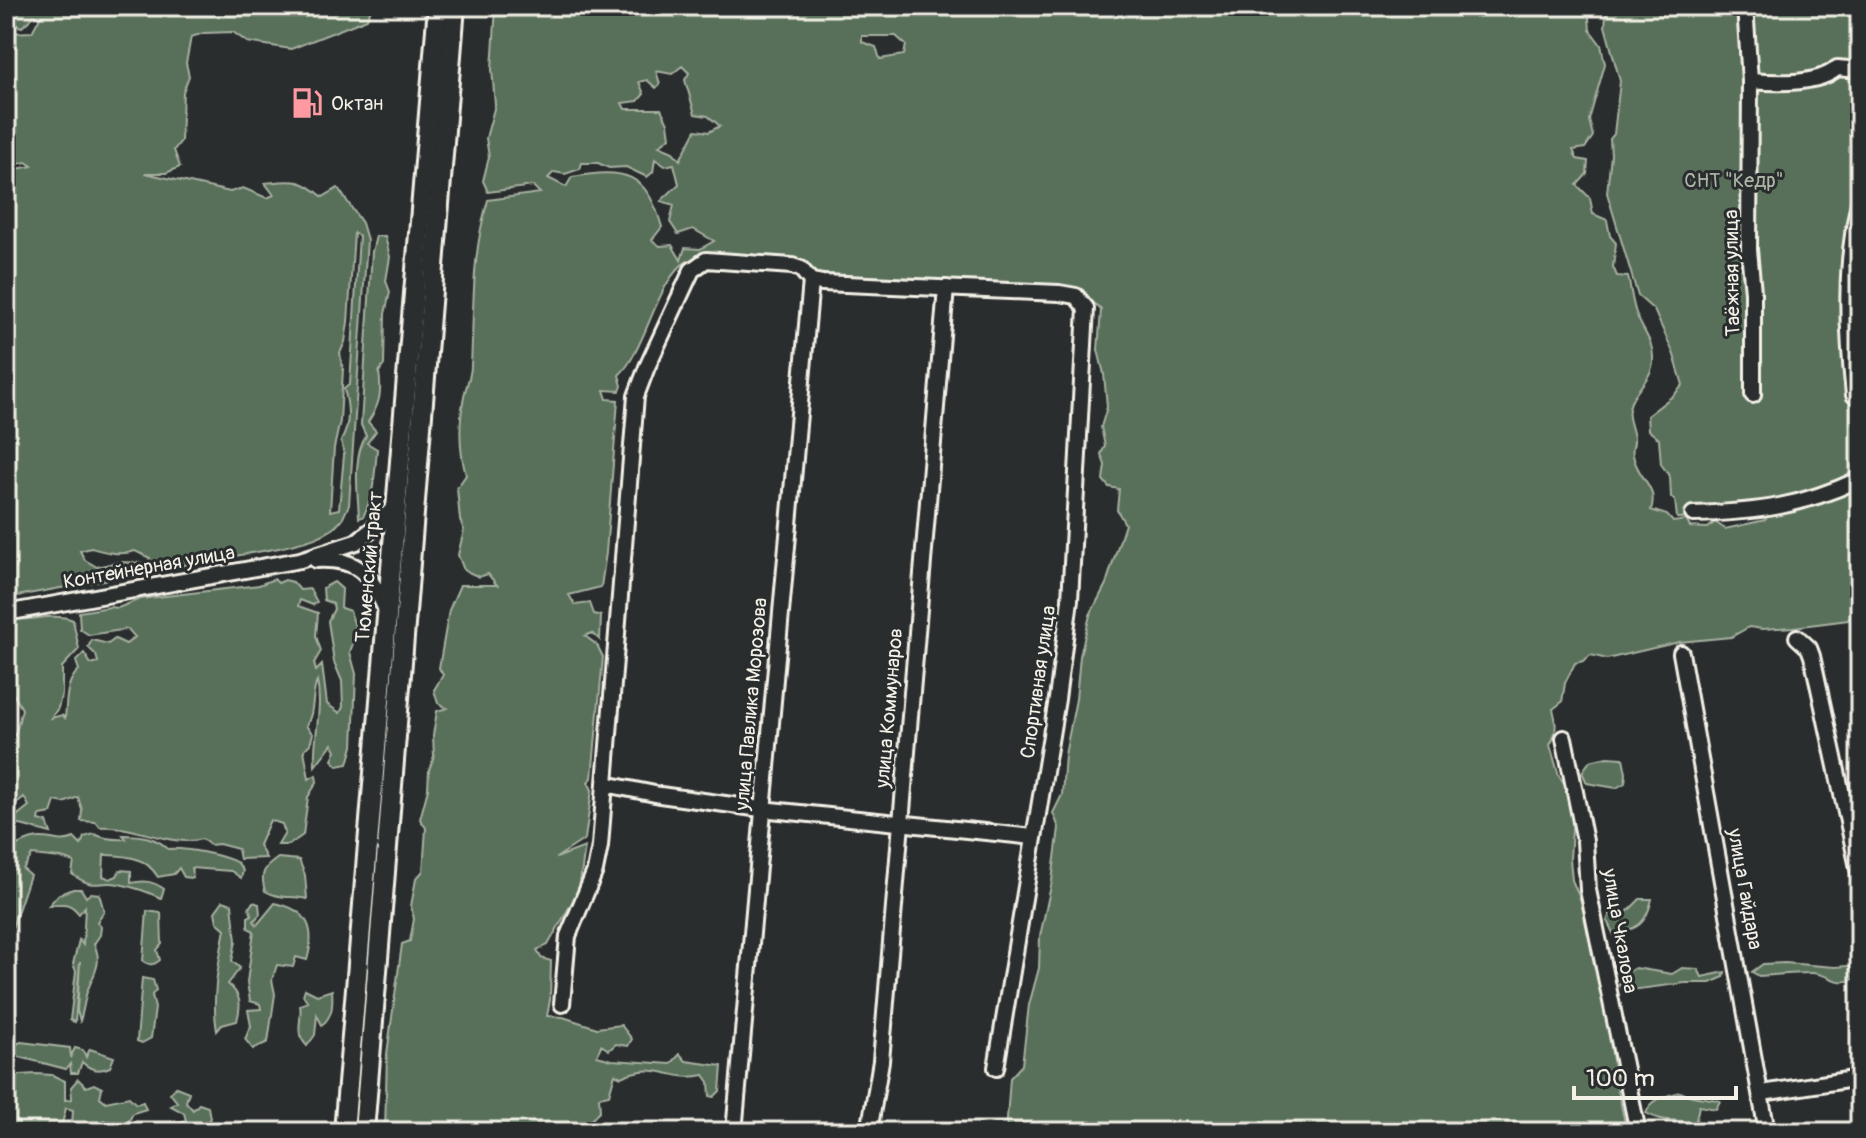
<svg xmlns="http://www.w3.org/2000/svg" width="1866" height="1138" viewBox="0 0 1866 1138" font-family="Pangolin,sans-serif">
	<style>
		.green { fill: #596f5a; stroke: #a6b0a1; stroke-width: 2; fill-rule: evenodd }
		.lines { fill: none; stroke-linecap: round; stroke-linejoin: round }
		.minor-casing { stroke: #f4f1e8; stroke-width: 20 }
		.major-casing { stroke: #f4f1e8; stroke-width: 24 }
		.minor { stroke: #2a2d2e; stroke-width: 14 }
		.major { stroke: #2a2d2e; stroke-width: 18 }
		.labels { text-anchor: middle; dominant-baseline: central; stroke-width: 6; stroke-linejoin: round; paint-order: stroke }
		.poi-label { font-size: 20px; fill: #f4f1e8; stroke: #2a2d2e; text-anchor: start }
		.park-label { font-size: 20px; fill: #aeb6a8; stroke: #2a2d2e }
		.street-label { font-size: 20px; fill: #f4f1e8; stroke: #2a2d2e }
	</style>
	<rect width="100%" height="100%" fill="#2a2d2e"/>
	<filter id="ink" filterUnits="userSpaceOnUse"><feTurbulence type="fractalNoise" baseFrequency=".0125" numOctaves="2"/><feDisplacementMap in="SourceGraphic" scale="16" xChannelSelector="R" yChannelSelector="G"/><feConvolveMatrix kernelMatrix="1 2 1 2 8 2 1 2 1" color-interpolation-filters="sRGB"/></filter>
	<g filter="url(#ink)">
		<g class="green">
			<path d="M6,6H372L367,19L291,49L247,42L233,32L204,33L191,37L186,63L189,76L183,92L181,141L174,150L180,167L166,173H145L230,192L243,188L267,198L274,195L265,183C294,180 301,178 323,197L338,188L362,223L367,240L349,505C346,510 344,518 340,522C327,538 298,543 279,548L6,598V165L17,169L32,166L26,162L13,165L6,159V38L9,33L32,32L40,17L34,16L22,27L16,25L6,28ZM354,233L359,236L350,384L344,389C349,406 350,426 341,441L344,455L339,509L330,511L334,448L340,421L343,369L340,353L345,342L348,322ZM91,548C106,552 119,556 135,551L150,558L147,563L118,562L97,567L85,560L80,551Z"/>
			<path d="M496,6H1588L1590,30L1601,45L1605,64L1589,120L1593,136L1585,148L1573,150L1577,159L1588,161L1587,174L1577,185L1590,198L1593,214L1607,220L1610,236L1616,243L1613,267L1617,276L1628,277C1631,289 1632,302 1636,313C1641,329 1654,341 1653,359C1653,378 1638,386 1631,402C1625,415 1632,425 1634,438C1635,444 1631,449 1633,455C1637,479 1659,485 1651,510L1667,515L1673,522L1686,520L1690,527L1708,528L1715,522L1725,529L1765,520L1767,517L1677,518L1675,500L1671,497L1670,477L1661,464L1659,439L1648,430L1647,416L1674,395L1683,385L1673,352L1654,310L1638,296L1607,193L1611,155L1610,139L1614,134L1620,81L1605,26L1607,6H1860V606L1856,607L1848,620L1794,627L1762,629L1749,627L1731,637L1679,642L1607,659L1591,655L1583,661L1575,663L1565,683L1562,702L1553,709C1557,722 1557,734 1550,745L1559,776L1569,792L1573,815L1570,859L1572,880L1584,908L1588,934L1599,965L1616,1081L1627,1132H1006L1010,1078L1022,1065L1029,1005L1039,968L1040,936L1052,881L1059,828L1053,813L1062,795L1065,755L1076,699L1080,656L1090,615L1106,584L1125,524L1117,510L1119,489L1109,487L1103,480L1105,465L1101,454L1105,446L1101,427L1107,407L1104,374L1098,350L1101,310C1087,293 1070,291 1050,288L825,274L707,257C702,258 693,259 688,261C657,277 646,351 619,375L622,386L620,391L604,390L607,399L618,400L606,553L601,587L569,595L575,605L590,603L594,614L601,616L600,640L592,633L585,636L597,645L603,657L592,778L588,782L592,790L585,839L556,858L585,847L579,890L548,945L537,950L541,958L551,961L550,1000L547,1016L563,1017L597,1028L621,1025L632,1039L628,1046L616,1044L609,1050L601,1045L597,1056L612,1060L671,1064L680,1054L686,1061L722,1066L720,1091L714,1097L710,1096L709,1082L704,1075C670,1083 659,1060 621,1077L615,1074L609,1095L599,1097L600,1111L579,1132H385L387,1054L402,944L410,941L414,919L411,906L416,879L423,871L426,828L420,819L428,789L429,770L434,756L433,735L437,711L447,708L438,703L434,690L443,675L439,668L449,610L460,585H497L488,574L479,577L464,570L458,555L464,530L460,520L457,488L466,475C459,450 459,422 464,396C466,386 471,376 471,366C474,309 471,257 488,200L540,193L533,186L488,192L483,181L489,157L486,138L495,105L492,69ZM862,36H896L906,45L904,55L880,59L876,47L862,42ZM682,66L689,73L685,80L695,114L708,116L720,126L709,132L696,130L680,160L673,152L659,146L670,137L668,123L661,109H625L622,103L638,101L644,94L639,82L647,80L656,88L660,84L656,71L672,74ZM655,159L665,166L674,164L679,184L661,201L674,205L670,222L678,234L693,229L714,241L700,249L685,248L681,260L672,245L660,246L652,240L662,227C646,171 624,168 572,177L566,187L548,178L554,172L565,174L580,169L582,163H598L609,168L626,167L647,177L653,172Z"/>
			<path d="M376,236H385L390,257L386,281L390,292L385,314L384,365L379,372C382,393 380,404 368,422L376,431L367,443L377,449C375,472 374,496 363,517L359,518C358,492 352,458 366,436L361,425L372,252Z"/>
			<path d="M274,579L278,583L285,580L293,582L300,590L310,589L317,602L313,605L300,600L298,606L318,613L316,636L321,651L314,663L316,671L322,665L327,704L340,713L343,707L342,681L334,662L328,621L334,609L333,604L324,600L323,588L334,582L342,589L341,608L350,611L357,632L350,652L356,674L353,746L348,764L338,766L332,760L336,750L332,744L315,766C313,738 323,709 317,681C311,696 315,712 306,726L313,734L310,744L304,750L309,779L316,775L317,782L308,797L303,835L289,845H278L285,833L282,824L270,820L259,845L266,858L240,859L238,849L219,844L210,845L202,839C172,848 133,824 100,827L96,822L81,821L82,810L78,797L64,803L55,801L51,813L40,815L39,820L47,822L51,833L9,822L29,806L24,797L13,806L6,808V746L16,732L22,709L6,682V625L12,624L9,619C31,622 52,612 73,620L79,649L62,667V693L58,708L51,718L62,715L65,718C67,701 65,682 79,670L76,661L84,653L91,664L98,662L96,655L88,647L92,640L108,644L115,639L126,644L135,637L128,629L89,635L80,629L79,612L110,607L118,608L140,599L259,585Z"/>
			<polygon points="1607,757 1623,758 1626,773 1625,783 1616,788 1587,783 1582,772 1590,761"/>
			<path d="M94,834C105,839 114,840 126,839L123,835C140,835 157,837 168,849C183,847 224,855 238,863L243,871L241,878L231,871L191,868L193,878L184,877L179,868L174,874L158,877C145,856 127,856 104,855L103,876L110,879L117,876L120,870L131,871V883C144,880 153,881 164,889L161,898C148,892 134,887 119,884C98,879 96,892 72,874L74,862L61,858L32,855L23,869L30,875L11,931H6V863L12,847C20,844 31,838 39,838C52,837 61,844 74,838L81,845L84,837Z"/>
			<path d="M278,858L299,860L305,875L307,899C290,895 281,900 265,891C260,874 263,868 278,858Z"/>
			<path d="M73,889H81L86,897L91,893L99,894L104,911L97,922L101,927L100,935L94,944C104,965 92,975 86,995C84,1004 83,1012 80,1021L77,1011L80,962L75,1022L70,1020L76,971L73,964L79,940L83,945L85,907L79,914C70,902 63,903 49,905L59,894Z"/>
			<path d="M1640,899H1652C1646,925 1638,928 1614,935L1607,921L1611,911L1627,912Z"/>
			<path d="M223,901L232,904L236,941L232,961L240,968L228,984C242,996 241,1005 237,1021L222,1025L217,1031C211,998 219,962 225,929L217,922L215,912Z"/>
			<path d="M253,902L259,904L260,914L254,921L257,925L275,903C309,910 316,929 307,960L296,957L293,967L277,965L272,980L275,994L268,1042L253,1049L245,1039L251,1026L248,1010L261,1009L260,1004L250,1001L247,982L254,931L248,928V917L252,915L249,908Z"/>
			<path d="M147,911L161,913L162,944L157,950L160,960C154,965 150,966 143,961Z"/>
			<path d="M1785,963L1835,967L1860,965V976C1836,990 1831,973 1811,973C1794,973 1776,975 1759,976L1752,972L1763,964Z"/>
			<polygon points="1635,968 1672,974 1682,968 1698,969 1702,977 1725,972 1724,977 1710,983 1685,983 1624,991 1619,984 1628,972"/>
			<polygon points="142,978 153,980 156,990 152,995 155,1008 151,1038 142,1043 137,1041"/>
			<path d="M305,989L317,995L332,990C333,1004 333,1016 322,1025L317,1015L315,1035L307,1046C293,1031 303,1022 300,1005L308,1002L303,995Z"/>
			<path d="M21,1042L70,1048L71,1056L75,1048L83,1050L86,1057L90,1049L114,1057L110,1067C99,1072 90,1070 82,1062L78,1073H71L70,1064L66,1069L16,1056L10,1050L11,1046Z"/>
			<polygon points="36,1074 52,1075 65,1081 65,1100 72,1099 71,1087 78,1079 86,1087 94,1084 102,1088 100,1097 106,1102 129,1097 136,1104 143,1102 146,1109 133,1113 129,1121 114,1127 104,1120 95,1129 72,1126 73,1110 66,1108 60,1132 24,1132 24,1129 6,1122 6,1076"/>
			<polygon points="176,1087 189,1092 186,1102 193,1110 199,1104 208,1107 210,1118 202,1132 168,1132 166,1128 186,1121 184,1113 171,1106 177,1102 170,1093"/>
			<path d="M1680,1092C1693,1098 1705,1097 1720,1101L1716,1109L1699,1106L1695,1125C1675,1117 1665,1124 1646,1113C1652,1098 1666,1096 1680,1092Z"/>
		</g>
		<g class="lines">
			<defs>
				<g id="minor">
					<polyline points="1745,6 1750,81 1749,250 1753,292 1753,395"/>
					<path d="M1750,81C1774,83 1819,85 1837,68L1860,70"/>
					<path d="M1854,395C1847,330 1844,263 1860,199"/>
					<path d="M1693,514C1758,512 1800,507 1860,479"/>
					<path d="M316,560C359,558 370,574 386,610"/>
					<polyline points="6,613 300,560 356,542 379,524 396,505"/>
					<polyline points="1797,637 1809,648 1812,656 1860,877"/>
					<polyline points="1681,653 1767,1132"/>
					<polyline points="1564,738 1585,841 1588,890 1638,1132"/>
					<polyline points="605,784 660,795 761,809 1034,837"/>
					<polyline points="562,1004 568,936 595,871 600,846 636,396 647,367 692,270 706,260 792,266 801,269 811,281 822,283 1059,293 1076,296 1086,308 1070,600 1057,699 996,1068"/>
					<polyline points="1762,1093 1860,1078"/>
					<polyline points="734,1132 811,281"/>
					<polyline points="869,1132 881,1061 946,288"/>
				</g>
				<g id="major">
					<polyline points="344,1132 438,6"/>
					<polyline points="364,1132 455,6"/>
				</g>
			</defs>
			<use href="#minor" class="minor-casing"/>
			<use href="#major" class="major-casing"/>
			<use href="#minor" class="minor"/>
			<use href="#major" class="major"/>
		</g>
	</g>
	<defs>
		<symbol id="fuel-bare" viewBox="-9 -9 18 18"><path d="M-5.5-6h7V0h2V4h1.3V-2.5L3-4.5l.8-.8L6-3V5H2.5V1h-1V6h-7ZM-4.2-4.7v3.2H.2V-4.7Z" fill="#ff9aa2" stroke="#2a2d2e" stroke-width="2.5" paint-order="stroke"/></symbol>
	</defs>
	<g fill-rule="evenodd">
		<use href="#fuel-bare" x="285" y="81" width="44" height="44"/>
	</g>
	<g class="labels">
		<g class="poi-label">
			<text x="331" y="103">Октан</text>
		</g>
		<g class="park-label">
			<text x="1734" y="180">СНТ "Кедр"</text>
		</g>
		<g class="street-label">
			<text transform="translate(1732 273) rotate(-91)">Таёжная улица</text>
			<text transform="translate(149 567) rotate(-10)">Контейнерная улица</text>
			<text transform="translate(369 567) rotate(-85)">Тюменский тракт</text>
			<text transform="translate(1038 682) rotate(-82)">Спортивная улица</text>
			<text transform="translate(751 704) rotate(-85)">улица Павлика Морозова</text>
			<text transform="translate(889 708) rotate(-85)">улица Коммунаров</text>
			<text transform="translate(1745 889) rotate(80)">улица Гайдара</text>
			<text transform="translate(1620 931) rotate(80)">улица Чкалова</text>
		</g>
	</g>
	<rect width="1866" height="1138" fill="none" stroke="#2a2d2e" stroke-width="32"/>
	<rect x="16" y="16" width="1834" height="1106" fill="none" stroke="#f4f1e8" stroke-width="3" filter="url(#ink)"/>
	<path d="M1574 1086v12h162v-12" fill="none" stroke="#f4f1e8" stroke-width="4"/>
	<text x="1586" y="1086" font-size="24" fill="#f4f1e8" stroke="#2a2d2e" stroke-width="6" paint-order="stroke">100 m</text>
</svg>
